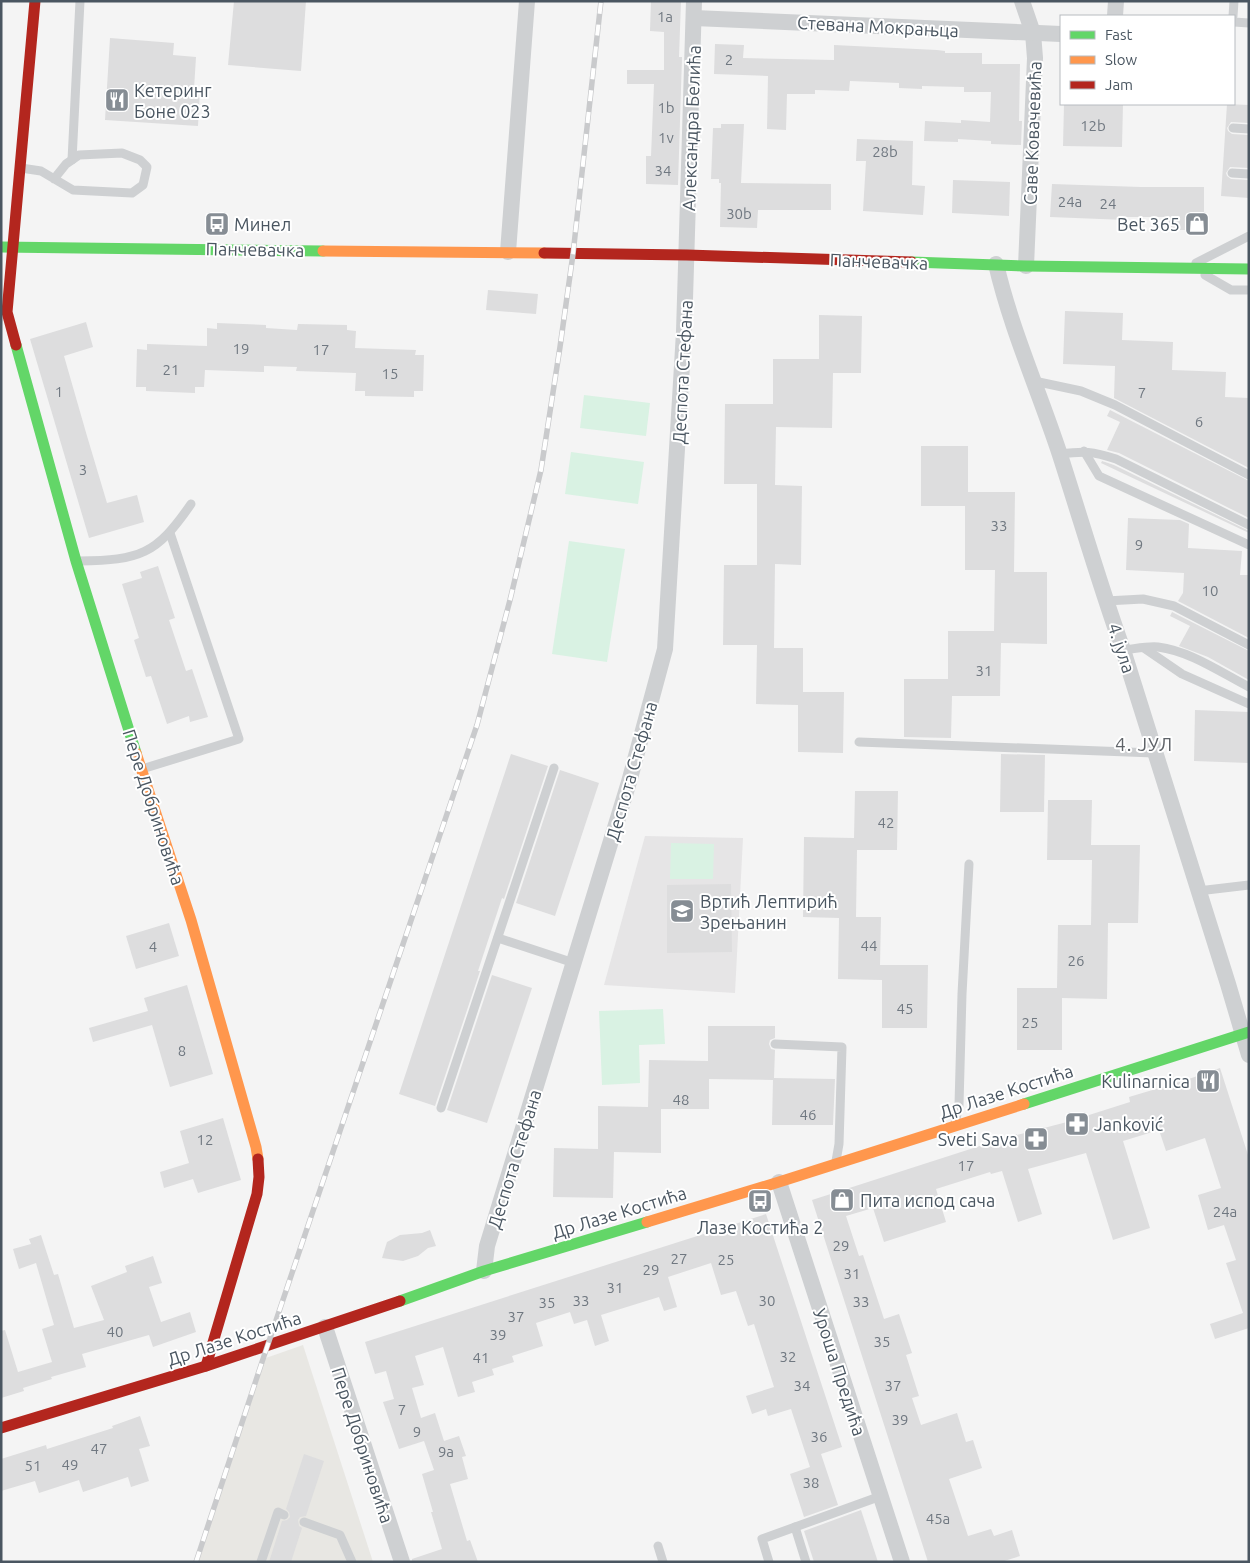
<svg xmlns="http://www.w3.org/2000/svg" width="1250" height="1563" viewBox="0 0 1250 1563" font-family="Ubuntu,sans-serif">
	<style>
		.commercial { fill: #e8e7e3 }
		.education { fill: #e6e5e6 }
		.green { fill: #d9f2e3 }
		.building { fill: #ddddde }
		.lines { fill: none; stroke-linecap: round; stroke-linejoin: round }
		.lane { stroke: #ced0d2; stroke-width: 9 }
		.street { stroke: #ced0d2; stroke-width: 16 }
		.fast { stroke: #63d668; stroke-width: 11 }
		.slow { stroke: #ff974d; stroke-width: 11 }
		.jam { stroke: #b3261e; stroke-width: 11 }
		.rail-casing { stroke: #c9cacc; stroke-width: 5.5 }
		.rail { stroke: #fff; stroke-width: 4; stroke-dasharray: 11; stroke-linecap: butt }
		.labels { text-anchor: middle; dominant-baseline: central; stroke-width: 4; stroke-linejoin: round; paint-order: stroke }
		.number-label { font-size: 15px; fill: #707881 }
		.street-label { font-size: 18px; fill: #4a5661; stroke: #fff }
		.poi-label { font-size: 18px; fill: #4a5661; stroke: #fff; text-anchor: start }
		.neighbourhood-label { font-size: 19px; letter-spacing: 1px; fill: #5f6368; stroke: #fff }
	</style>
	<rect width="100%" height="100%" fill="#f4f4f4"/>
	<polygon class="commercial" points="303,1345 373,1562 196,1562 263,1359"/>
	<polygon class="education" points="645,836 743,838 735,993 604,985"/>
	<g class="green">
		<polygon points="584,395 650,403 646,436 580,428"/>
		<polygon points="571,452 644,462 638,504 565,494"/>
		<polygon points="569,541 625,549 607,662 552,654"/>
		<polygon points="671,843 714,844 713,879 670,879"/>
		<polygon points="663,1009 665,1044 639,1045 640,1083 602,1085 599,1011"/>
	</g>
	<g class="building">
		<polygon points="234,1 306,1 301,71 228,65"/>
		<polygon points="651,1 681,1 679,57 682,57 678,185 646,184 646,156 651,156 654,84 627,84 627,70 664,70 664,32 650,31"/>
		<polygon points="110,38 174,43 173,55 196,57 194,89 200,89 198,126 105,120"/>
		<polygon points="715,44 744,45 743,58 834,60 834,45 937,50 945,51 945,53 982,53 982,64 1020,64 1019,121 1022,121 1021,145 991,144 991,141 958,139 958,142 924,141 925,121 961,123 961,120 990,122 991,92 964,92 964,87 922,86 922,89 899,88 899,83 850,81 849,91 815,90 815,94 787,94 786,130 767,129 768,76 714,74"/>
		<polygon points="1064,104 1123,104 1122,147 1063,146"/>
		<polygon points="1227,104 1249,105 1249,123 1231,122 1227,128 1228,131 1232,134 1249,135 1249,168 1230,167 1226,173 1227,176 1231,179 1249,180 1249,198 1221,196"/>
		<polygon points="721,124 744,124 741,183 831,184 831,210 758,210 757,228 720,227 721,183 719,183 719,179 711,179 713,128 721,128"/>
		<polygon points="857,139 913,141 912,185 925,186 923,215 863,211 866,161 856,161"/>
		<polygon points="953,180 1010,182 1009,216 952,213"/>
		<polygon points="1052,184 1141,187 1204,187 1204,230 1169,230 1169,217 1126,217 1126,220 1050,217"/>
		<polygon points="488,290 538,294 536,314 486,310"/>
		<polygon points="1065,311 1123,313 1122,340 1173,342 1172,370 1226,372 1225,397 1249,398 1249,468 1114,398 1115,366 1063,364"/>
		<polygon points="819,315 862,316 861,373 833,373 832,428 776,427 775,485 802,486 801,565 775,564 774,648 803,648 803,692 844,692 843,753 798,752 798,705 756,704 757,645 723,645 724,565 757,565 757,484 724,484 725,404 773,404 773,359 819,359"/>
		<polygon points="86,322 93,347 64,356 87,436 107,503 137,495 144,522 89,538 30,339"/>
		<polygon points="217,323 266,325 266,328 297,330 298,324 347,325 347,330 356,331 355,348 416,350 415,355 424,355 423,391 414,391 414,397 365,396 365,391 355,391 356,373 296,371 297,367 264,366 264,372 205,370 204,387 195,387 195,393 146,391 146,387 136,387 137,349 147,350 147,344 207,346 207,328 217,329"/>
		<polygon points="1110,410 1249,481 1249,518 1119,453 1107,450 1120,422 1107,416"/>
		<polygon points="921,446 968,446 968,492 1015,492 1014,572 1047,572 1047,644 1001,643 1000,696 952,696 951,738 904,737 904,679 948,679 948,631 994,631 995,570 965,570 965,506 921,506"/>
		<polygon points="1102,461 1114,465 1249,531 1249,533 1101,463"/>
		<polygon points="1128,518 1180,520 1189,524 1188,548 1242,551 1240,575 1249,575 1249,638 1178,601 1183,593 1184,573 1126,570"/>
		<polygon points="158,566 175,618 169,620 186,671 192,669 208,717 190,722 189,716 167,724 151,676 146,677 134,640 139,638 122,584 142,578 140,572"/>
		<polygon points="1172,612 1249,651 1249,680 1208,657 1179,646 1190,626 1170,616"/>
		<polygon points="1195,710 1249,712 1249,763 1194,761"/>
		<polygon points="511,754 548,766 504,899 502,898 478,971 480,971 435,1106 399,1094"/>
		<polygon points="1001,754 1045,755 1044,812 1000,812"/>
		<polygon points="560,770 599,783 555,916 516,903"/>
		<polygon points="855,791 898,791 897,850 857,850 856,917 881,917 880,965 928,965 927,1028 882,1028 882,980 838,979 839,918 803,917 804,837 854,838"/>
		<polygon points="1048,800 1092,800 1091,845 1140,845 1138,923 1108,923 1107,999 1062,998 1062,1050 1017,1050 1017,988 1057,988 1058,925 1091,925 1092,860 1047,860"/>
		<polygon points="731,884 732,952 667,953 667,885"/>
		<polygon points="169,923 179,956 136,969 126,936"/>
		<polygon points="492,975 532,988 487,1123 447,1110"/>
		<polygon points="187,985 213,1074 170,1087 152,1025 93,1042 89,1028 148,1011 144,998"/>
		<polygon points="708,1026 775,1026 775,1038 770,1040 769,1044 771,1049 775,1050 774,1078 835,1079 833,1125 772,1125 773,1080 709,1079 709,1109 661,1109 661,1153 614,1152 613,1198 553,1197 554,1148 598,1149 598,1106 648,1107 649,1060 708,1061"/>
		<polygon points="1220,1068 1249,1158 1249,1328 1215,1339 1210,1324 1243,1313 1226,1263 1236,1260 1224,1225 1208,1230 1198,1195 1221,1188 1205,1138 1166,1151 1159,1130 1123,1141 1150,1228 1113,1240 1086,1153 1028,1169 1042,1214 1018,1222 1002,1171 991,1174 990,1172 936,1189 946,1222 884,1242 873,1208 846,1216 859,1256 863,1255 884,1319 899,1314 912,1353 906,1355 919,1396 912,1398 921,1425 957,1413 966,1442 973,1440 982,1468 949,1479 968,1536 991,1529 994,1536 1012,1530 1020,1556 1001,1562 928,1562 812,1200 1017,1134 1017,1135 1067,1122 1130,1102 1129,1097 1186,1080"/>
		<polygon points="223,1118 241,1180 198,1193 193,1179 164,1188 160,1172 189,1163 180,1131"/>
		<polygon points="766,1214 842,1447 821,1454 838,1505 804,1517 790,1474 810,1467 791,1409 768,1416 766,1409 752,1414 746,1396 774,1387 754,1324 748,1326 736,1291 721,1295 711,1263 668,1277 677,1307 664,1311 659,1297 601,1315 609,1341 595,1346 587,1320 574,1324 570,1312 536,1323 543,1346 512,1356 514,1362 492,1369 494,1375 472,1382 475,1392 458,1397 443,1347 415,1356 424,1385 412,1388 421,1418 435,1413 444,1441 459,1436 466,1456 462,1457 468,1479 450,1484 467,1541 470,1540 478,1562 412,1562 412,1559 442,1549 431,1512 433,1512 422,1474 434,1470 424,1441 399,1449 383,1402 394,1399 386,1371 375,1374 365,1342"/>
		<polygon points="430,1230 436,1246 428,1248 418,1256 403,1261 382,1258 387,1242 400,1235 422,1233"/>
		<polygon points="41,1235 54,1275 58,1274 74,1328 104,1320 91,1286 127,1272 125,1266 153,1256 162,1283 149,1287 161,1322 190,1312 196,1332 153,1347 149,1335 82,1354 86,1367 51,1377 52,1379 23,1388 24,1391 1,1398 1,1331 5,1330 18,1372 52,1362 42,1329 54,1325 36,1263 19,1269 13,1249 31,1244 29,1239"/>
		<polygon points="140,1416 150,1446 139,1449 149,1481 131,1487 128,1477 83,1492 79,1480 39,1493 35,1481 1,1491 1,1459 46,1445 47,1449 113,1428 112,1426"/>
		<polygon points="304,1454 324,1461 306,1516 300,1517 298,1520 299,1526 302,1528 291,1562 269,1562 282,1521 287,1520 290,1517 289,1512 286,1509"/>
		<polygon points="861,1510 878,1562 814,1562 804,1531"/>
	</g>
	<g class="lines">
		<g class="lane">
			<polyline points="1233,16 1234,1"/>
			<polyline points="1234,22 1249,23"/>
			<polyline points="1233,128 1249,129"/>
			<polyline points="72,160 80,1"/>
			<polyline points="21,168 41,171 73,190 132,193 143,185 147,167 140,160 122,153 79,155 66,164 54,179"/>
			<polyline points="1232,173 1249,174"/>
			<polyline points="1196,263 1249,236"/>
			<polyline points="1205,275 1231,290 1249,290"/>
			<polyline points="1034,381 1081,391 1115,405 1249,475"/>
			<polyline points="1084,451 1099,476 1249,545"/>
			<path d="M1059,454C1085,451 1092,451 1116,459L1249,525"/>
			<path d="M79,561C140,560 156,555 191,504"/>
			<polyline points="1106,601 1143,599 1174,606 1249,645"/>
			<polyline points="1144,648 1182,674 1249,704"/>
			<path d="M1123,650C1134,649 1147,646 1158,647C1190,651 1220,672 1249,687"/>
			<polyline points="859,742 1154,753"/>
			<polyline points="142,769 239,739 170,533"/>
			<polyline points="1198,891 1249,885"/>
			<polyline points="498,938 574,963"/>
			<polyline points="775,1044 842,1047 839,1144 836,1161"/>
			<polyline points="441,1108 554,768"/>
			<polyline points="955,1123 959,1105 962,994 969,864"/>
			<polyline points="304,1522 340,1535 352,1562"/>
			<polyline points="795,1527 806,1562"/>
			<polyline points="658,1546 663,1562"/>
			<polyline points="261,1562 278,1512 284,1515"/>
			<polyline points="769,1562 762,1539 881,1496"/>
		</g>
		<g class="street">
			<polyline points="1022,1 1033,33 1035,58 1026,266"/>
			<polyline points="1115,16 1116,1"/>
			<polyline points="694,18 1061,34"/>
			<polyline points="508,252 527,1"/>
			<path d="M996,264C1011,329 1039,391 1060,455C1081,520 1100,586 1123,650L1228,984L1249,1055"/>
			<polyline points="779,1182 902,1562"/>
			<polyline points="484,1271 487,1246 629,782 665,649 684,332 694,1"/>
			<polyline points="325,1327 402,1562"/>
		</g>
		<g class="fast">
			<polyline points="1,247 323,251"/>
			<polyline points="912,262 1026,266 1249,269"/>
			<polyline points="16,345 76,561 136,753"/>
			<polyline points="1024,1104 1249,1032"/>
			<polyline points="400,1301 484,1271 647,1222"/>
		</g>
		<g class="slow">
			<polyline points="323,251 544,253"/>
			<polyline points="136,753 191,920 256,1147 258,1159"/>
			<polyline points="647,1222 779,1182 1024,1104"/>
		</g>
		<g class="jam">
			<polyline points="544,253 687,255 912,262"/>
			<polyline points="16,345 7,312 35,1"/>
			<polyline points="206,1366 257,1194 259,1177 258,1159"/>
			<polyline points="1,1428 206,1366 400,1301"/>
		</g>
		<defs>
			<polyline id="rail" points="196,1562 263,1359 477,725 510,600 541,470 560,347 573,254 601,1"/>
		</defs>
		<use href="#rail" class="rail-casing"/>
		<use href="#rail" class="rail"/>
	</g>
	<defs>
		<symbol id="restaurant-square" viewBox="-11 -11 22 22"><rect x="-9" y="-9" width="18" height="18" rx="4" fill="#868d94" stroke="#fff"/><path d="M-5-6h1v4h1v-4h1v4h1v-4h1v5L-1.5 .5V6h-2V.5L-5-1ZM5-6V6H3V1.5H1.5Q1.5-4 5-6Z" fill="#fff"/></symbol>
		<symbol id="bus-square" viewBox="-11 -11 22 22"><rect x="-9" y="-9" width="18" height="18" rx="4" fill="#868d94" stroke="#fff"/><path d="M-5-6H5V4H4V6H2V4H-2V6H-4V4H-5ZM-3.5-4V0h7V-4ZM-3.5 1.2v1.5H-2V1.2ZM2 1.2v1.5H3.5V1.2Z" fill="#fff"/></symbol>
		<symbol id="shop-square" viewBox="-11 -11 22 22"><rect x="-9" y="-9" width="18" height="18" rx="4" fill="#868d94" stroke="#fff"/><path d="M-5-2.5h2.3a2.7 3.5 0 0 1 5.4 0H5L5.5 6h-11ZM-1.5-2.5h3a1.5 2.3 0 0 0-3 0Z" fill="#fff"/></symbol>
		<symbol id="school-square" viewBox="-11 -11 22 22"><rect x="-9" y="-9" width="18" height="18" rx="4" fill="#868d94" stroke="#fff"/><path d="M0-5L7-2L0 1L-7-2ZM-4 1L0 2.5L4 1V4Q0 6-4 4Z" fill="#fff"/></symbol>
		<symbol id="pharmacy-square" viewBox="-11 -11 22 22"><rect x="-9" y="-9" width="18" height="18" rx="4" fill="#868d94" stroke="#fff"/><path d="M-2-6h4v4h4v4h-4v4h-4v-4h-4v-4h4Z" fill="#fff"/></symbol>
	</defs>
	<g fill-rule="evenodd">
		<use href="#restaurant-square" x="103" y="86" width="28" height="28"/>
		<use href="#bus-square" x="203" y="210" width="28" height="28"/>
		<use href="#shop-square" x="1183" y="210" width="28" height="28"/>
		<use href="#school-square" x="668" y="897" width="28" height="28"/>
		<use href="#restaurant-square" x="1194" y="1067" width="28" height="28"/>
		<use href="#pharmacy-square" x="1063" y="1110" width="28" height="28"/>
		<use href="#pharmacy-square" x="1022" y="1125" width="28" height="28"/>
		<use href="#shop-square" x="828" y="1186" width="28" height="28"/>
		<use href="#bus-square" x="746" y="1187" width="28" height="28"/>
	</g>
	<g class="labels">
		<g class="number-label">
			<text x="665" y="16">1a</text>
			<text x="729" y="59">2</text>
			<text x="666" y="107">1b</text>
			<text x="1093" y="125">12b</text>
			<text x="666" y="137">1v</text>
			<text x="885" y="151">28b</text>
			<text x="663" y="170">34</text>
			<text x="1070" y="201">24a</text>
			<text x="1108" y="203">24</text>
			<text x="739" y="213">30b</text>
			<text x="241" y="348">19</text>
			<text x="321" y="349">17</text>
			<text x="171" y="369">21</text>
			<text x="390" y="373">15</text>
			<text x="59" y="391">1</text>
			<text x="1142" y="392">7</text>
			<text x="1199" y="421">6</text>
			<text x="83" y="469">3</text>
			<text x="999" y="525">33</text>
			<text x="1139" y="544">9</text>
			<text x="1210" y="590">10</text>
			<text x="984" y="670">31</text>
			<text x="886" y="822">42</text>
			<text x="869" y="945">44</text>
			<text x="153" y="946">4</text>
			<text x="1076" y="960">26</text>
			<text x="905" y="1008">45</text>
			<text x="1030" y="1022">25</text>
			<text x="182" y="1050">8</text>
			<text x="681" y="1099">48</text>
			<text x="808" y="1114">46</text>
			<text x="205" y="1139">12</text>
			<text x="966" y="1165">17</text>
			<text x="1225" y="1211">24a</text>
			<text x="841" y="1245">29</text>
			<text x="679" y="1258">27</text>
			<text x="726" y="1259">25</text>
			<text x="651" y="1269">29</text>
			<text x="852" y="1273">31</text>
			<text x="615" y="1287">31</text>
			<text x="581" y="1300">33</text>
			<text x="767" y="1300">30</text>
			<text x="861" y="1301">33</text>
			<text x="547" y="1302">35</text>
			<text x="516" y="1316">37</text>
			<text x="115" y="1331">40</text>
			<text x="498" y="1334">39</text>
			<text x="882" y="1341">35</text>
			<text x="788" y="1356">32</text>
			<text x="481" y="1357">41</text>
			<text x="802" y="1385">34</text>
			<text x="893" y="1385">37</text>
			<text x="402" y="1409">7</text>
			<text x="900" y="1419">39</text>
			<text x="417" y="1431">9</text>
			<text x="819" y="1436">36</text>
			<text x="99" y="1448">47</text>
			<text x="446" y="1451">9a</text>
			<text x="70" y="1464">49</text>
			<text x="33" y="1465">51</text>
			<text x="811" y="1482">38</text>
			<text x="938" y="1518">45a</text>
		</g>
		<g class="street-label">
			<text transform="translate(878 26) rotate(3)">Стевана Мокрањца</text>
			<text transform="translate(691 128) rotate(-88)">Александра Белића</text>
			<text transform="translate(1032 133) rotate(-88)">Саве Ковачевића</text>
			<text transform="translate(255 249) rotate(1)">Панчевачка</text>
			<text transform="translate(879 261) rotate(2)">Панчевачка</text>
			<text transform="translate(682 372) rotate(-87)">Деспота Стефана</text>
			<text transform="translate(1122 648) rotate(72)">4. јула</text>
			<text transform="translate(631 771) rotate(-74)">Деспота Стефана</text>
			<text transform="translate(154 807) rotate(72)">Пере Добриновића</text>
			<text transform="translate(1006 1091) rotate(-18)">Др Лазе Костића</text>
			<text transform="translate(514 1159) rotate(-73)">Деспота Стефана</text>
			<text transform="translate(619 1212) rotate(-17)">Др Лазе Костића</text>
			<text transform="translate(234 1338) rotate(-18)">Др Лазе Костића</text>
			<text transform="translate(840 1372) rotate(72)">Уроша Предића</text>
			<text transform="translate(363 1445) rotate(72)">Пере Добриновића</text>
		</g>
		<g class="poi-label">
			<text x="134" y="90">Кетеринг<tspan x="134" dy="21">Боне 023</tspan></text>
			<text x="234" y="224">Минел</text>
			<text x="1180" y="224" text-anchor="end">Bet 365</text>
			<text x="700" y="901">Вртић Лептирић<tspan x="700" dy="21">Зрењанин</tspan></text>
			<text x="1190" y="1081" text-anchor="end">Kulinarnica</text>
			<text x="1094" y="1124">Janković</text>
			<text x="1018" y="1139" text-anchor="end">Sveti Sava</text>
			<text x="860" y="1200">Пита испод сача</text>
			<text x="760" y="1227" text-anchor="middle">Лазе Костића 2</text>
		</g>
		<g class="neighbourhood-label">
			<text x="1144" y="744">4. ЈУЛ</text>
		</g>
	</g>
	<rect width="1250" height="1563" fill="none" stroke="#4a5661" stroke-width="5"/>
	<rect x="1060" y="15" width="175" height="90" fill="#ffffff" stroke="#b7bbc0"/>
	<rect x="1070" y="31" width="25" height="8" fill="#63d668" stroke="#b7bbc0"/>
	<text x="1105" y="40" font-size="15" fill="#4a5661">Fast</text>
	<rect x="1070" y="56" width="25" height="8" fill="#ff974d" stroke="#b7bbc0"/>
	<text x="1105" y="65" font-size="15" fill="#4a5661">Slow</text>
	<rect x="1070" y="81" width="25" height="8" fill="#b3261e" stroke="#b7bbc0"/>
	<text x="1105" y="90" font-size="15" fill="#4a5661">Jam</text>
</svg>
